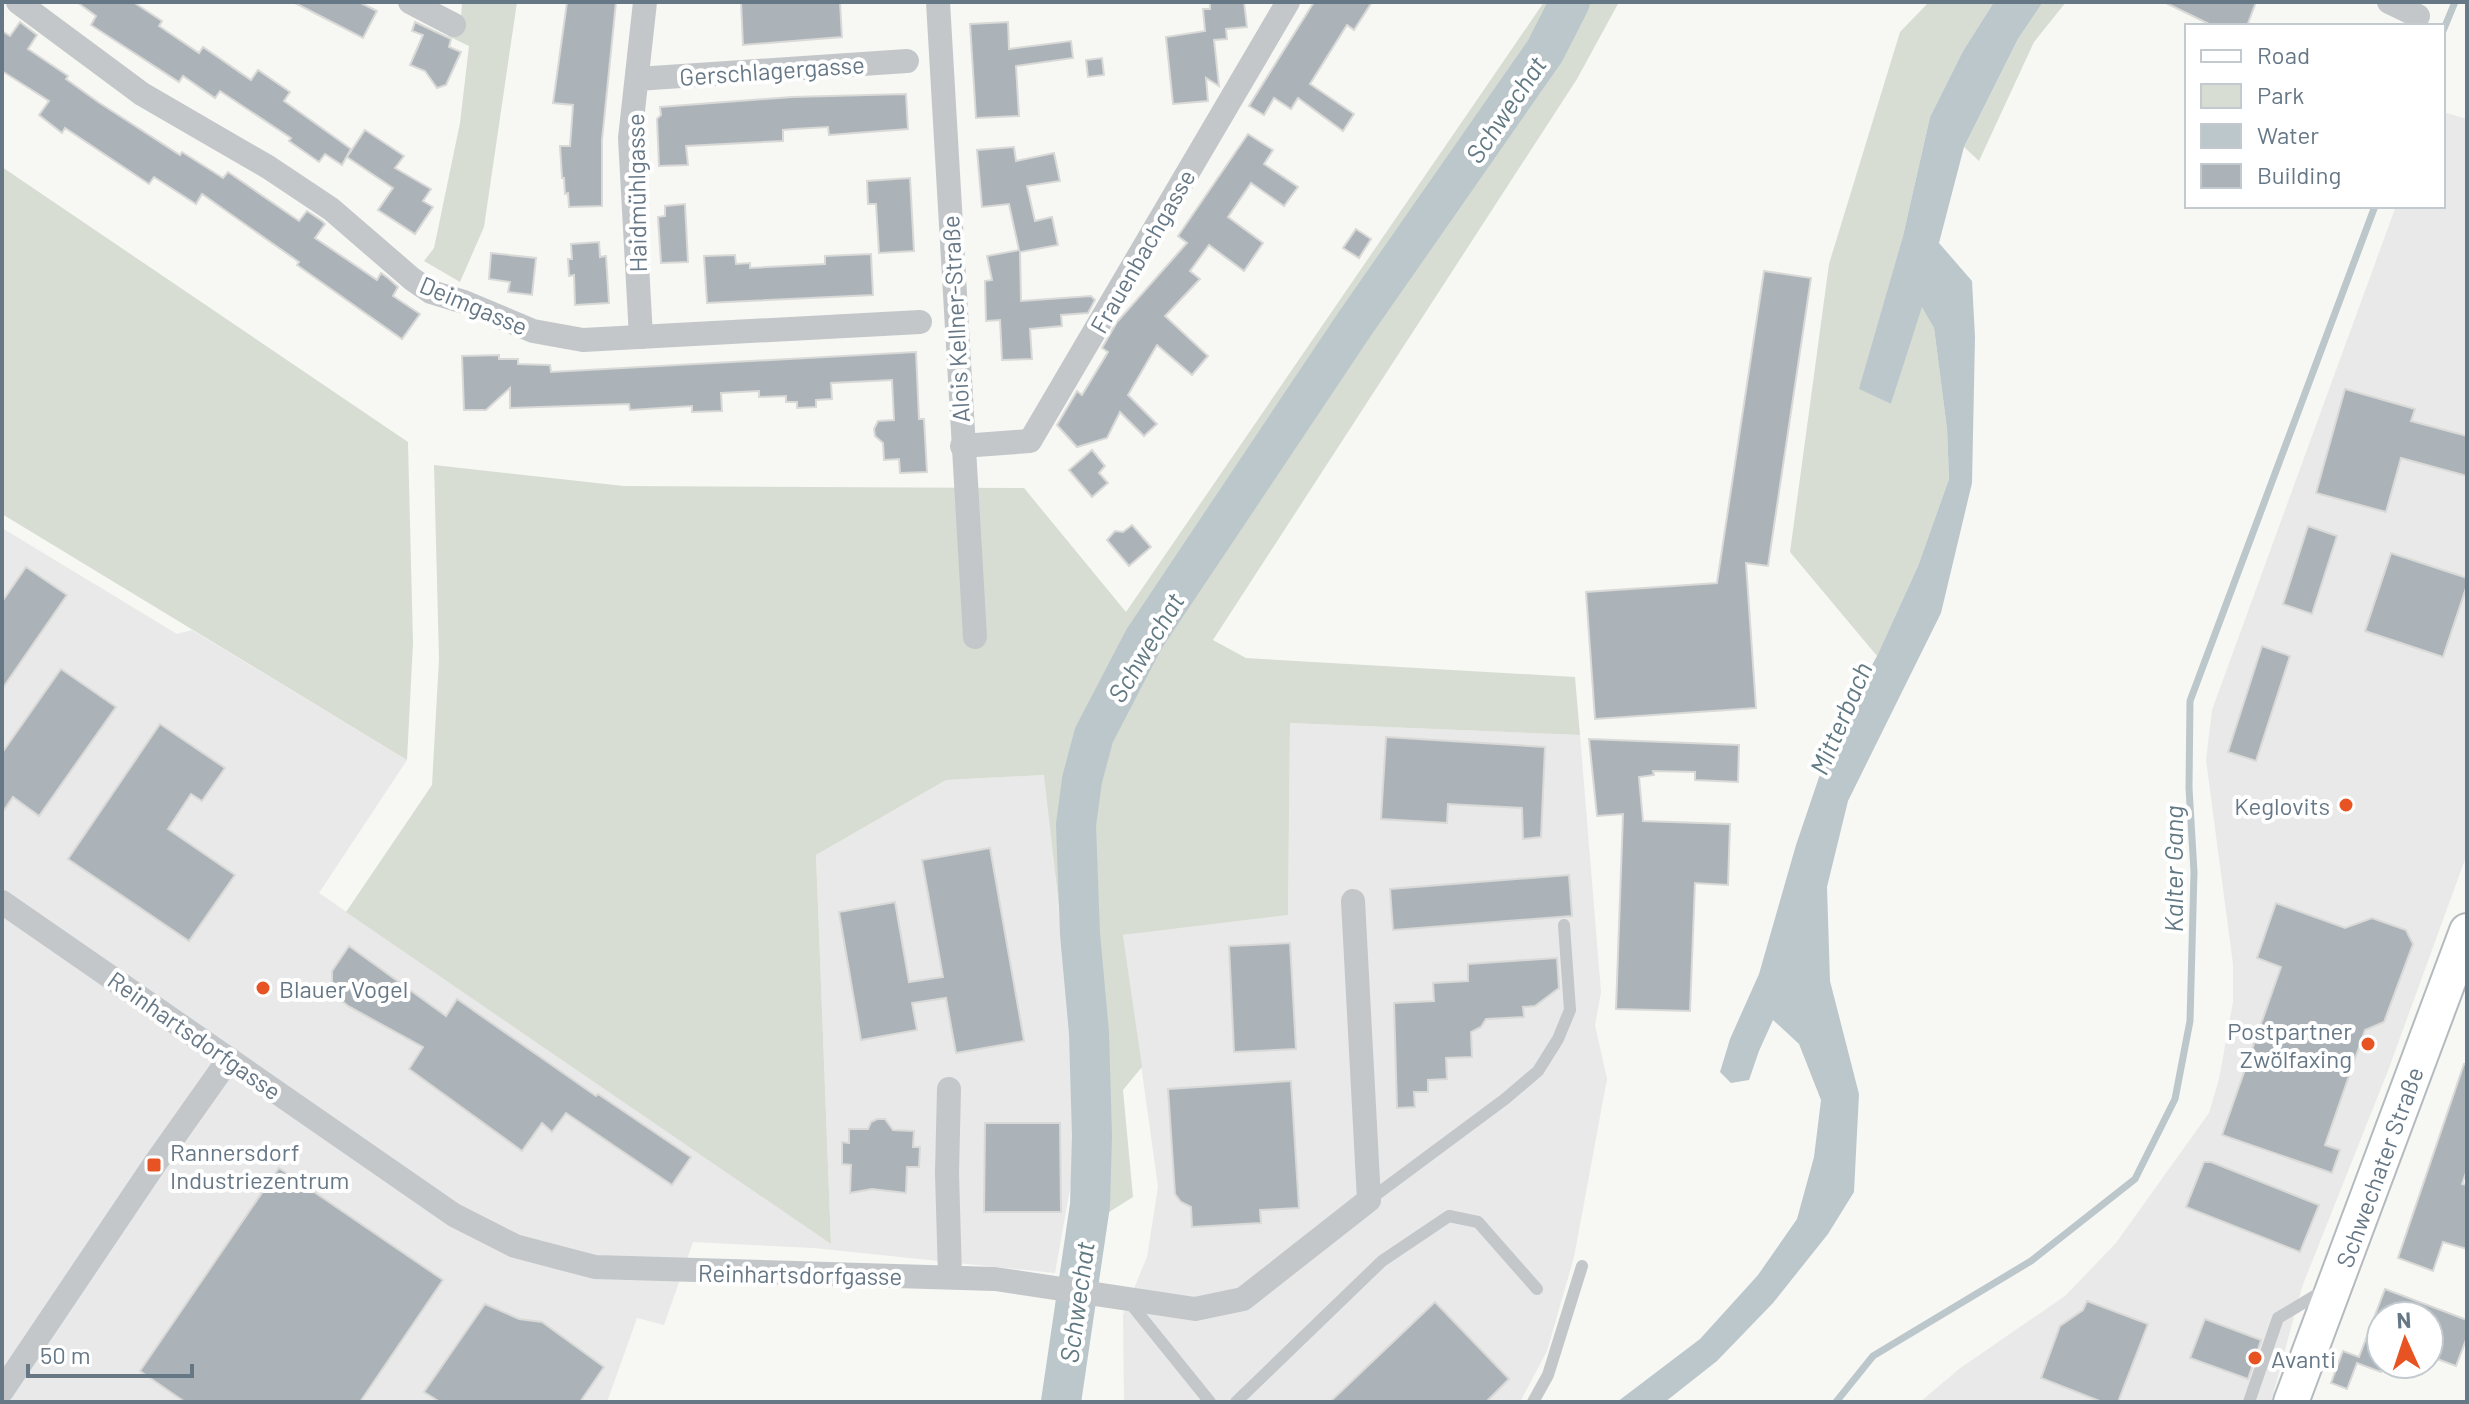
<svg xmlns="http://www.w3.org/2000/svg" width="2469" height="1404" viewBox="0 0 2469 1404" font-family="Barlow,sans-serif">
	<style>
		.built { fill: #e8e9e8 }
		.green { fill: #d7ddd3 }
		.water { fill: #bcc7cc }
		.lines { fill: none; stroke-linecap: round; stroke-linejoin: round }
		.stream { stroke: #bcc7cc; stroke-width: 7 }
		.river { stroke: #bcc7cc; stroke-width: 40 }
		.building { fill: #abb3b9; stroke: #d9d9d7; stroke-width: 2 }
		.secondary-casing { stroke: #b5babf; stroke-width: 38 }
		.service { stroke: #c3c7ca; stroke-width: 12 }
		.minor { stroke: #c3c7ca; stroke-width: 24 }
		.secondary { stroke: #fff; stroke-width: 34 }
		.poi-dot { fill: #e85324; stroke: #fff; stroke-width: 3 }
		.labels { text-anchor: middle; dominant-baseline: central; stroke-width: 8; stroke-linejoin: round; paint-order: stroke }
		.street-label { font-size: 24px; fill: #667786; stroke: #fff }
		.poi-label { font-size: 24px; fill: #667786; stroke: #fff; text-anchor: start }
		.water-label { font-size: 26px; font-style: italic; fill: #617983; stroke: #fff }
	</style>
	<rect width="100%" height="100%" fill="#f7f8f4"/>
	<g class="built">
		<polygon points="2443,112 2467,119 2467,854 2389,1068 2302,1287 2271,1402 1920,1402 1959,1369 2065,1296 2116,1243 2209,1113 2219,1079 2233,1002 2233,964 2206,760 2212,710 2396,206 2443,206"/>
		<polygon points="2,528 177,634 192,630 407,760 319,893 831,1244 816,855 946,780 1045,775 1081,1127 1055,1273 814,1248 693,1242 664,1325 637,1318 607,1402 2,1402"/>
		<polygon points="1290,723 1580,735 1601,992 1595,1025 1607,1079 1574,1257 1547,1351 1520,1402 1124,1402 1123,1315 1147,1257 1158,1187 1123,935 1288,915"/>
	</g>
	<g class="green">
		<polygon points="462,2 517,2 484,227 460,282 424,261 434,248 460,123 469,46 448,36 461,18"/>
		<polygon points="1544,2 1619,2 1577,79 1213,640 1246,658 1575,677 1580,735 1290,723 1288,915 1123,935 1142,1067 1123,1090 1133,1197 1106,1214 1101,1057 1063,943 1044,775 946,780 816,855 831,1244 346,912 432,785 439,659 434,465 624,486 1024,488 1126,612"/>
		<polygon points="1929,2 1994,2 1963,51 1930,117 1903,236 1860,389 1891,404 1922,305 1934,328 1947,429 1949,479 1918,566 1877,656 1790,552 1829,264 1900,32"/>
		<polygon points="2043,2 2066,2 2034,42 1979,161 1964,147 2018,39"/>
		<polygon points="2,167 408,442 413,643 407,760 2,514"/>
	</g>
	<polygon class="water" points="1994,2 2043,2 2018,39 1964,147 1939,243 1972,281 1975,337 1972,483 1941,613 1848,801 1827,887 1830,981 1859,1094 1854,1192 1828,1234 1773,1303 1717,1361 1665,1402 1617,1402 1700,1339 1758,1275 1797,1219 1814,1157 1821,1100 1799,1044 1773,1020 1759,1051 1749,1080 1731,1083 1720,1072 1730,1039 1759,974 1796,845 1833,736 1877,656 1918,566 1949,479 1947,429 1934,328 1922,307 1891,404 1859,389 1903,236 1930,117 1963,51"/>
	<g class="lines">
		<g class="stream">
			<polyline points="2443,31 2455,2"/>
			<polyline points="1836,1402 1873,1356 2031,1261 2135,1179 2175,1099 2190,1021 2194,872 2189,788 2190,701 2375,206"/>
		</g>
		<polyline class="river" points="1061,1402 1090,1205 1092,1136 1089,1033 1080,934 1076,825 1082,780 1094,735 1144,639 1354,325 1545,51 1570,2"/>
	</g>
	<g class="building">
		<polygon points="77,2 133,2 162,21 159,26 199,53 203,47 251,80 258,70 290,92 284,101 351,149 342,165 325,154 319,162 289,141 291,138 220,91 215,98 183,76 179,82 91,25 96,16"/>
		<polygon points="293,2 359,2 377,11 363,38"/>
		<polygon points="567,2 616,2 602,140 602,206 569,207 568,193 565,194 564,178 562,178 560,146 570,146 573,105 553,103"/>
		<polygon points="741,2 840,2 842,37 743,45"/>
		<polygon points="1210,2 1244,2 1247,27 1226,29 1227,39 1214,40 1219,86 1206,78 1208,101 1173,104 1166,37 1205,31 1203,9 1210,9"/>
		<polygon points="1314,2 1372,2 1354,30 1347,25 1310,84 1354,114 1343,131 1298,98 1291,109 1274,98 1264,115 1249,106"/>
		<polygon points="2164,2 2256,2 2247,26 2213,26"/>
		<polygon points="20,22 37,35 28,49 68,76 66,79 98,102 180,155 182,152 223,178 228,172 299,221 307,211 322,221 325,224 315,238 377,280 381,273 388,278 398,287 393,296 420,314 402,339 297,265 299,262 202,194 196,204 154,177 149,184 65,128 62,133 39,115 49,101 2,71 2,31 10,36"/>
		<polygon points="415,22 451,39 449,47 461,52 446,85 437,88 425,71 410,65 423,35 412,31"/>
		<polygon points="1008,22 1009,49 1071,41 1073,58 1016,66 1019,116 976,118 970,24"/>
		<polygon points="1102,58 1104,75 1088,77 1086,60"/>
		<polygon points="906,94 908,129 829,135 828,127 794,129 783,130 783,141 686,146 688,165 659,166 657,119 661,115 660,107 792,97"/>
		<polygon points="365,130 404,156 395,168 431,189 423,201 433,207 415,234 378,210 393,188 347,157"/>
		<polygon points="1248,134 1273,150 1264,164 1298,187 1284,206 1251,183 1228,217 1263,243 1244,271 1209,245 1190,271 1200,279 1165,316 1208,356 1192,375 1157,345 1128,395 1157,424 1144,436 1120,412 1107,438 1077,447 1057,425 1077,391 1082,395 1108,352 1102,348 1117,322 1187,243 1178,236"/>
		<polygon points="1014,147 1016,161 1054,153 1060,181 1027,186 1035,221 1052,217 1058,245 1020,252 1021,301 1091,296 1095,300 1088,313 1061,315 1062,326 1030,329 1032,359 1002,360 1000,320 986,321 985,281 992,280 987,256 1019,250 1009,204 982,207 977,150"/>
		<polygon points="910,178 914,251 879,253 876,204 868,204 867,181"/>
		<polygon points="685,204 688,262 661,263 658,217 665,216 665,206"/>
		<polygon points="1356,229 1371,239 1359,258 1343,248"/>
		<polygon points="599,242 600,257 606,256 609,303 575,305 574,275 569,276 568,259 572,259 571,244"/>
		<polygon points="491,253 536,258 532,295 508,292 510,282 489,279"/>
		<polygon points="871,254 873,295 707,303 704,256 735,255 736,264 750,263 750,268 825,264 825,256"/>
		<polygon points="1764,271 1811,278 1768,566 1746,563 1756,708 1595,719 1586,592 1717,583"/>
		<polygon points="916,352 919,419 924,419 927,472 900,473 899,459 884,460 883,443 875,436 874,429 878,421 894,420 892,380 831,383 832,399 816,400 816,407 797,408 797,402 786,402 786,396 759,397 759,391 721,393 722,411 692,412 692,406 630,410 629,404 510,408 510,388 486,410 464,410 462,356 499,355 499,359 518,359 518,364 550,365 551,372"/>
		<polygon points="2345,389 2415,409 2411,421 2467,436 2467,476 2401,458 2386,512 2316,493"/>
		<polygon points="1092,450 1105,466 1099,473 1108,483 1092,497 1069,470"/>
		<polygon points="1132,525 1151,547 1129,566 1107,540 1115,531 1123,532"/>
		<polygon points="2308,526 2337,536 2312,614 2283,604"/>
		<polygon points="2391,553 2467,578 2467,585 2443,657 2365,631"/>
		<polygon points="26,567 67,595 2,689 2,602"/>
		<polygon points="2262,646 2290,656 2256,761 2228,752"/>
		<polygon points="61,669 116,707 39,816 13,797 2,813 2,753"/>
		<polygon points="160,724 225,768 202,801 191,794 168,829 235,875 189,941 68,859"/>
		<polygon points="1386,737 1545,747 1541,837 1523,839 1522,808 1448,804 1447,823 1381,819"/>
		<polygon points="1589,739 1739,745 1738,782 1695,780 1695,772 1653,771 1654,775 1639,777 1643,821 1730,824 1728,885 1695,883 1690,1011 1616,1009 1623,814 1597,816"/>
		<polygon points="990,848 1024,1041 956,1053 946,998 912,1003 917,1030 861,1040 839,912 895,902 909,982 943,977 922,860"/>
		<polygon points="1569,875 1572,916 1393,930 1390,889"/>
		<polygon points="2276,903 2345,928 2372,918 2406,930 2413,944 2384,1022 2365,1030 2325,1145 2340,1150 2332,1173 2222,1135 2281,967 2257,958"/>
		<polygon points="1290,943 1296,1049 1234,1052 1229,946"/>
		<polygon points="349,946 446,1016 457,999 596,1096 598,1094 691,1157 672,1185 566,1113 552,1132 542,1123 522,1151 409,1069 423,1047 348,1006 341,1000 332,982 332,971"/>
		<polygon points="1557,958 1559,988 1535,1006 1523,1007 1524,1017 1486,1019 1481,1027 1471,1032 1472,1057 1446,1058 1447,1079 1428,1080 1428,1092 1414,1092 1415,1107 1397,1108 1394,1003 1434,1001 1433,983 1468,981 1468,964"/>
		<polygon points="2464,1064 2467,1064 2467,1170 2462,1184 2467,1185 2467,1249 2443,1242 2433,1271 2398,1258"/>
		<polygon points="1291,1081 1299,1208 1260,1210 1261,1223 1192,1227 1191,1207 1181,1202 1175,1194 1168,1089"/>
		<polygon points="877,1119 885,1119 893,1130 914,1131 913,1147 920,1147 919,1167 907,1167 906,1193 872,1189 850,1193 851,1165 842,1164 842,1142 849,1143 849,1129 868,1129 871,1122"/>
		<polygon points="985,1123 1060,1123 1061,1212 984,1212"/>
		<polygon points="2204,1162 2211,1162 2319,1205 2300,1252 2186,1207"/>
		<polygon points="279,1168 443,1280 360,1402 185,1402 140,1371"/>
		<polygon points="2385,1289 2467,1320 2467,1337 2456,1366 2429,1356 2429,1316 2381,1316 2381,1372 2357,1363 2347,1389 2331,1383 2343,1351 2359,1357"/>
		<polygon points="2087,1301 2148,1324 2118,1402 2102,1402 2041,1378 2060,1326 2083,1310"/>
		<polygon points="1435,1302 1509,1379 1486,1402 1330,1402"/>
		<polygon points="485,1304 519,1319 542,1322 604,1367 580,1402 440,1402 424,1392"/>
		<polygon points="2205,1319 2261,1340 2248,1379 2190,1358"/>
	</g>
	<g class="lines">
		<defs>
			<polyline id="secondary" points="2291,1402 2467,931"/>
		</defs>
		<use href="#secondary" class="secondary-casing"/>
		<g class="service">
			<polyline points="1369,1200 1505,1099 1538,1071 1558,1039 1570,1010 1564,925"/>
			<polyline points="1130,1303 1210,1402"/>
			<polyline points="1236,1402 1382,1261 1449,1216 1478,1222 1537,1289"/>
			<polyline points="1533,1402 1548,1375 1582,1266"/>
			<polyline points="2249,1402 2278,1318 2323,1291"/>
		</g>
		<g class="minor">
			<polyline points="18,2 142,94 268,167 331,209 412,279 431,292 464,302 533,331 583,340 920,322"/>
			<polyline points="410,2 454,25"/>
			<polyline points="938,2 975,637"/>
			<polyline points="2389,2 2418,16"/>
			<polyline points="637,79 907,61"/>
			<polyline points="641,337 630,138 645,2"/>
			<polyline points="962,446 1030,441 1288,2"/>
			<polyline points="2,902 454,1215 515,1246 595,1267 995,1279 1195,1309 1243,1299 1369,1200 1353,901"/>
			<polyline points="949,1089 947,1173 950,1277"/>
			<polyline points="2,1391 154,1165 229,1059"/>
		</g>
		<use href="#secondary" class="secondary"/>
	</g>
	<g class="poi-dot">
		<circle cx="2346" cy="805" r="8"/>
		<circle cx="263" cy="988" r="8"/>
		<circle cx="2368" cy="1044" r="8"/>
		<rect x="146" y="1157" width="16" height="16" rx="4"/>
		<circle cx="2255" cy="1358" r="8"/>
	</g>
	<g class="labels">
		<g class="street-label">
			<text transform="translate(772 70) rotate(-4)">Gerschlagergasse</text>
			<text transform="translate(636 193) rotate(-91)">Haidmühlgasse</text>
			<text transform="translate(1142 251) rotate(-60)">Frauenbachgasse</text>
			<text transform="translate(474 305) rotate(23)">Deimgasse</text>
			<text transform="translate(955 319) rotate(-93)">Alois Kellner-Straße</text>
			<text transform="translate(195 1035) rotate(35)">Reinhartsdorfgasse</text>
			<text transform="translate(2379 1167) rotate(-70)">Schwechater Straße</text>
			<text transform="translate(800 1274) rotate(1)">Reinhartsdorfgasse</text>
		</g>
		<g class="poi-label">
			<text x="2330" y="805" text-anchor="end">Keglovits</text>
			<text x="279" y="988">Blauer Vogel</text>
			<text x="2352" y="1030" text-anchor="end">Postpartner<tspan x="2352" dy="28">Zwölfaxing</tspan></text>
			<text x="170" y="1151">Rannersdorf<tspan x="170" dy="28">Industriezentrum</tspan></text>
			<text x="2271" y="1358">Avanti</text>
		</g>
		<g class="water-label">
			<text transform="translate(1505 109) rotate(-56)">Schwechat</text>
			<text transform="translate(1145 647) rotate(-59)">Schwechat</text>
			<text transform="translate(1840 718) rotate(-67)">Mitterbach</text>
			<text transform="translate(2172 869) rotate(-90)">Kalter Gang</text>
			<text transform="translate(1076 1302) rotate(-82)">Schwechat</text>
		</g>
	</g>
	<rect width="2469" height="1404" fill="none" stroke="#667786" stroke-width="8"/>
	<rect x="2185" y="24" width="260" height="184" fill="#ffffff" stroke="#c2c9cf" stroke-width="2"/>
	<rect x="2201" y="50" width="40" height="12" fill="#ffffff" stroke="#c2c9cf" stroke-width="2"/>
	<text x="2257" y="64" font-size="24" fill="#667786">Road</text>
	<rect x="2201" y="84" width="40" height="24" fill="#d7ddd3" stroke="#c2c9cf" stroke-width="2"/>
	<text x="2257" y="104" font-size="24" fill="#667786">Park</text>
	<rect x="2201" y="124" width="40" height="24" fill="#bcc7cc" stroke="#c2c9cf" stroke-width="2"/>
	<text x="2257" y="144" font-size="24" fill="#667786">Water</text>
	<rect x="2201" y="164" width="40" height="24" fill="#abb3b9" stroke="#c2c9cf" stroke-width="2"/>
	<text x="2257" y="184" font-size="24" fill="#667786">Building</text>
	<g transform="translate(2405 1340) rotate(357)"><circle r="38" fill="#ffffff" stroke="#c2c9cf" stroke-width="2"/>
	<path d="M0-6L14 30L0 20L-14 30Z" fill="#e85324"/>
	<text y="-12" font-size="22" font-weight="bold" text-anchor="middle" fill="#667786">N</text>
	</g>
	<path d="M28 1364v12h164v-12" fill="none" stroke="#667786" stroke-width="4"/>
	<text x="40" y="1364" font-size="24" fill="#667786" stroke="#ffffff" stroke-width="6" paint-order="stroke">50 m</text>
</svg>
